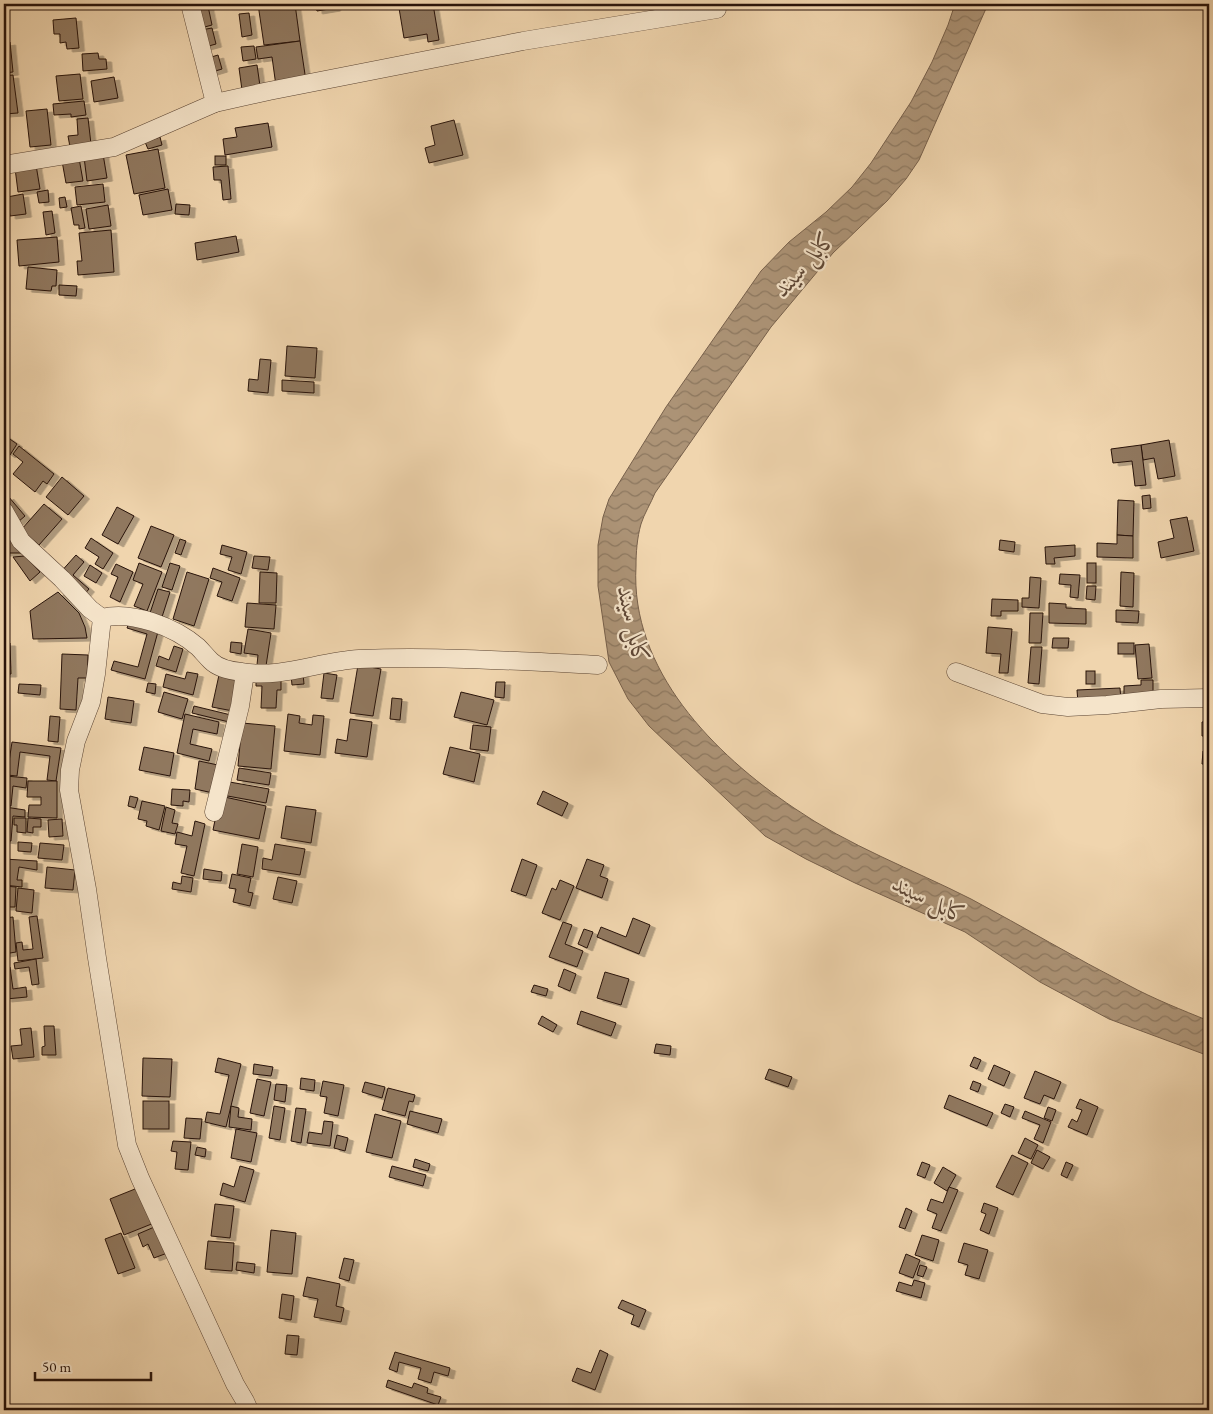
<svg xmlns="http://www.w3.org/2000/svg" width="1213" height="1414" viewBox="0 0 1213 1414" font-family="'EB Garamond',Amiri,serif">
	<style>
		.water { fill: url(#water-waves); stroke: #77604b }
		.building { fill: #90785f; stroke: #28130a; filter: url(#shadow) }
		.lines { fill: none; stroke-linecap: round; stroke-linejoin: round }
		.minor-casing { stroke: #5a4433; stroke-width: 19 }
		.minor { stroke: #f5e4ca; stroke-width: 18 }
		.labels { text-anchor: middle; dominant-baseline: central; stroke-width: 4.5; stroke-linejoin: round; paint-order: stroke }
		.water-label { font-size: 24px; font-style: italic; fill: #5d4635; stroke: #f5e4ca }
	</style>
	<defs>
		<pattern id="water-waves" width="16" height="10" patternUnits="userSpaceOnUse" patternTransform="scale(1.25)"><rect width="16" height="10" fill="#ac9376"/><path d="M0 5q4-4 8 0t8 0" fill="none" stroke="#8c775f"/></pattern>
		<filter id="shadow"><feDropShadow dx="5.5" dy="3" stdDeviation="0" flood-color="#0004"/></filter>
	</defs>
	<rect width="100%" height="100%" fill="#f0d5ae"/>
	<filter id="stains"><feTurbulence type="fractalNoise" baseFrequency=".004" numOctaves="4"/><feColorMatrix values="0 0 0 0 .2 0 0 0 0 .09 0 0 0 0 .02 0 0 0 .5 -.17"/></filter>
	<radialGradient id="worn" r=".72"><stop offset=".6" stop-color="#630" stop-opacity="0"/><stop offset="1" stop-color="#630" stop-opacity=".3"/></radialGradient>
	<path class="water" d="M955,4H988L919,160L906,179L887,201L833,253L771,327L655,493C651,503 644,514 641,524C637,538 636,553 636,566C630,670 714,754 794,808C849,846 912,869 971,899C1024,927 1075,958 1128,985C1154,999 1182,1010 1209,1021V1056L1109,1019L1040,982L965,932L855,883L806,859L765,836L649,726L628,699L609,662L598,586V545L603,517L609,499L666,407L761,271L789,242L826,212L852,187L871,163L911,102L932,62L948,25Z"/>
	<g class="building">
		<polygon points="258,4 295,4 300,41 264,45"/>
		<polygon points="315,4 335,4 335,8 317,11"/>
		<polygon points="424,4 433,4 439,40 428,42 427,34 404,38 399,8"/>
		<polygon points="208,6 212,25 201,28 196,9"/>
		<polygon points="249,13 252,35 242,37 239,14"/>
		<polygon points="76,18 79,48 67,49 66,42 60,43 60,34 54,34 53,20"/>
		<polygon points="212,28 216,44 205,47 201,30"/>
		<polygon points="300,41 306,81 276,86 272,57 258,59 256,47"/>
		<polygon points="10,42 13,72 4,73 4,43"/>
		<polygon points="254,46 256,59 243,61 241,47"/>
		<polygon points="98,53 99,59 106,59 107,69 83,71 82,54"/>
		<polygon points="218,55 222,69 212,72 208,58"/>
		<polygon points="257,65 260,86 242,90 239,68"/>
		<polygon points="80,74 83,99 59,101 56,76"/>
		<polygon points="13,75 18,113 4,114 4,76"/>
		<polygon points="114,77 118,98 94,102 91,81"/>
		<polygon points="84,101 86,115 71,117 71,114 54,115 53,104"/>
		<polygon points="47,109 51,145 30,147 26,111"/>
		<polygon points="88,118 91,144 70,147 68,136 78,135 77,119"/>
		<polygon points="454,120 463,155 429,163 425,148 435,145 431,126"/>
		<polygon points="268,123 272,147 225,155 223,139 237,137 235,128"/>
		<polygon points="160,137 162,145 148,149 145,142"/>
		<polygon points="158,149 165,188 134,194 126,155"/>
		<polygon points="103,154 107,178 87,181 84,157"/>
		<rect x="215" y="156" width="11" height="9"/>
		<polygon points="79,158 83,181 66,183 62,161"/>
		<polygon points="36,165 40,189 18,192 15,168"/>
		<polygon points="228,166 231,199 223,200 221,180 214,180 213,167"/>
		<polygon points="103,184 105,202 77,205 75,187"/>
		<polygon points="168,189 172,210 143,215 139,195"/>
		<polygon points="48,190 49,202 39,203 37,192"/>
		<polygon points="23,194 26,214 10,216 7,197"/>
		<polygon points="65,197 67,207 60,208 59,198"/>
		<polygon points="176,204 190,205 189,215 175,214"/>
		<polygon points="108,205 111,226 89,229 86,209"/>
		<polygon points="81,206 85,228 79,229 79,225 74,225 71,208"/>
		<polygon points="52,211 55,233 46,235 43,212"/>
		<polygon points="111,230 114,272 78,275 77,261 82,261 79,233"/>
		<polygon points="236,236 239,252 197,260 195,243"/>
		<polygon points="57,237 59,262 19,266 17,240"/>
		<polygon points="28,267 57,270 56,286 52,286 51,291 26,289"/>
		<polygon points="59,285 77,286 76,296 59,295"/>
		<polygon points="287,346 317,348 315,378 285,376"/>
		<polygon points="260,359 271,360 268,393 248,391 249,379 258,380"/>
		<polygon points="282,380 314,382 314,393 282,391"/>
		<polygon points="4,435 17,444 10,455 4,451"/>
		<polygon points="1169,440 1175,476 1158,479 1154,458 1143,460 1141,445"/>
		<polygon points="1141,445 1146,485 1135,486 1132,461 1113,463 1111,449"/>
		<polygon points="19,446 54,474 47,484 43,481 35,492 13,474 23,462 13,454"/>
		<polygon points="62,477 84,496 68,515 46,497"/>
		<polygon points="1150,495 1151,508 1143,509 1142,496"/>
		<polygon points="8,496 25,516 18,522 4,505 4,500"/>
		<polygon points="1118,500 1134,501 1133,536 1117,535"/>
		<polygon points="44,504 62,519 39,545 21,530"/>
		<polygon points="117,507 134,516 118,544 102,535"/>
		<polygon points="1187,517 1194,551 1161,558 1158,542 1174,538 1170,520"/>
		<polygon points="151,526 174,535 161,567 138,558"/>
		<polygon points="4,532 11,532 24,553 4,553"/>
		<polygon points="1117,535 1133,536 1133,558 1097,557 1097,543 1117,544"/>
		<polygon points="91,538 113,553 103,569 95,564 99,557 85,548"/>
		<polygon points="180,539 186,541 181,555 175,553"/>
		<polygon points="1000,540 1015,542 1014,552 999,550"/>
		<polygon points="222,545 247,552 241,574 228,570 232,557 220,554"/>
		<polygon points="1075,545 1075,556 1054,558 1055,564 1046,564 1045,547"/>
		<polygon points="76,555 84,562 73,575 89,589 83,596 59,574"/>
		<polygon points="25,556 40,572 30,581 13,557"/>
		<polygon points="254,556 270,557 268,570 252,568"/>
		<polygon points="139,563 162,572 147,611 134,606 143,584 133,580"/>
		<polygon points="170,563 180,566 172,590 162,587"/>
		<rect x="1087" y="563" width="9" height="20"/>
		<polygon points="116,564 133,572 120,602 110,597 118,577 111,574"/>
		<polygon points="90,565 102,573 96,583 84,576"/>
		<polygon points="213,568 240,578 232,601 217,596 222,582 210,578"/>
		<polygon points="187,572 209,579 194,626 173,619"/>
		<polygon points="260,572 277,573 276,603 259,603"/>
		<polygon points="1121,572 1134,573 1133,607 1120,606"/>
		<polygon points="1060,574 1080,575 1078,598 1070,597 1071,585 1059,584"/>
		<polygon points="1030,577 1041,578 1039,608 1022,607 1022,598 1029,598"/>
		<polygon points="1087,586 1096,586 1095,600 1086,599"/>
		<polygon points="158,589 170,592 162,617 150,613"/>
		<polygon points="58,592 79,613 85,627 87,638 33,639 30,611"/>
		<polygon points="992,599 1018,600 1018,611 1001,611 1001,616 991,616"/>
		<polygon points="247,603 276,605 274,629 245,627"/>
		<polygon points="1049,603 1066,604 1066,608 1086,609 1086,624 1049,623"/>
		<polygon points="1116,610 1139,611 1138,623 1116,622"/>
		<polygon points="1030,613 1043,613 1041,643 1029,643"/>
		<polygon points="130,620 159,628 145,679 111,670 114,661 138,667 147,634 127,628"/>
		<polygon points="988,627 1012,629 1008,673 999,673 1001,654 986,653"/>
		<polygon points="248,629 271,633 266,666 257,665 258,655 244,653"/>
		<polygon points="1053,638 1069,638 1068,648 1052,648"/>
		<polygon points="231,642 242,643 241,654 230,652"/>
		<polygon points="4,643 10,643 11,674 4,674"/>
		<rect x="1118" y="643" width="16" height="11"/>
		<polygon points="1149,644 1152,678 1138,679 1135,645"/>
		<polygon points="174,646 183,649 176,672 156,666 159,656 169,660"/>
		<polygon points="1031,647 1042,647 1039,684 1028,683"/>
		<polygon points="62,654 88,655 87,678 78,678 76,710 60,709"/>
		<polygon points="358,665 381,669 373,716 350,713"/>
		<rect x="1086" y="671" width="9" height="13"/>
		<polygon points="187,672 198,674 193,695 163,687 166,674 185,679"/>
		<polygon points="324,673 337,675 333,699 321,698"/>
		<polygon points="303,674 304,684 292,685 291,675"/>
		<polygon points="219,675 240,680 233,711 212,707"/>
		<polygon points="256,679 281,680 281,690 277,690 276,708 261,708 262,686 256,686"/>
		<polygon points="1141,680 1153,680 1153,697 1124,698 1124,686 1141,685"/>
		<polygon points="496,682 505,682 504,698 495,697"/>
		<polygon points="148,683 156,684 155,694 146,692"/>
		<polygon points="19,684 41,685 40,695 18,693"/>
		<polygon points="1120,688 1121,701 1078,703 1077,690"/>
		<polygon points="164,692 188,699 182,719 158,712"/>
		<polygon points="461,692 494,700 487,725 454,717"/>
		<polygon points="108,697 134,701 131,723 105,719"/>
		<polygon points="392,698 402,699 400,720 390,719"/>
		<polygon points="194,706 231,715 229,722 192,713"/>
		<polygon points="185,714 219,722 217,734 193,729 190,744 212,749 209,761 177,753"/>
		<polygon points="288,714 300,716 299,723 312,725 313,715 324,716 320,755 284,751"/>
		<polygon points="50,716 60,717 58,742 48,741"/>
		<polygon points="350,719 372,722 367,757 335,753 337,739 347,741"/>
		<polygon points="1209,721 1209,736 1202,736 1202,722"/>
		<polygon points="242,723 275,726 271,769 238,766"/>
		<polygon points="473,725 491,727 488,751 470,749"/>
		<polygon points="12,742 61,748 56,781 47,780 50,756 20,752 17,776 7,775"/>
		<polygon points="144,747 174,753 170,776 139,770"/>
		<polygon points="450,747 480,754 474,782 443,774"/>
		<polygon points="1203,751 1209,752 1209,764 1202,764"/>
		<polygon points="199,761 218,765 213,793 195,789"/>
		<polygon points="239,768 271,773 269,785 237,780"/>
		<polygon points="6,776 27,778 26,788 13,786 11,806 4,805"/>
		<polygon points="28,781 57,781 57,818 28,817 29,805 41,805 41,797 27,797"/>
		<polygon points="224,781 269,789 266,803 222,795"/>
		<polygon points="172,789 190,790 189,802 183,801 183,806 171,805"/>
		<polygon points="543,791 568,803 562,816 537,804"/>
		<polygon points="130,796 138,798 135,808 128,806"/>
		<polygon points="220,796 266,806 259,839 213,830"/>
		<polygon points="142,801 165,806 159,830 146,826 147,821 138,819"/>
		<polygon points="286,806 316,810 311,843 281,838"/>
		<polygon points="5,807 25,810 25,817 13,816 11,841 4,840"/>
		<polygon points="166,807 175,810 172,823 178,824 175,834 161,831"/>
		<polygon points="14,818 26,818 26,833 17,832 17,825 14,825"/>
		<polygon points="28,818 41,819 41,827 33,827 33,833 27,832"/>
		<polygon points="62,819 63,836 49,837 48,820"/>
		<polygon points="195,821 205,824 194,876 181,873 187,846 175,844 177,832 192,836"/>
		<polygon points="18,842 32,843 31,852 18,851"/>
		<polygon points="40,843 64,845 62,860 38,858"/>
		<polygon points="242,844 258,847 253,877 237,874"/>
		<polygon points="275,844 305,849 300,875 262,869 263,858 272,860"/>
		<polygon points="4,859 37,861 37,870 19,867 17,880 22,880 22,887 4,885"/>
		<polygon points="522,859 537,865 526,896 511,891"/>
		<polygon points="587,859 604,865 600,876 608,879 602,898 576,888"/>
		<polygon points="47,867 75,870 73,890 45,888"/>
		<polygon points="204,869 222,872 221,881 203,879"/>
		<polygon points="232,874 251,878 248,892 253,893 250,906 233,902 236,889 229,888"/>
		<polygon points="182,876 193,878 191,892 172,889 173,882 181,884"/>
		<polygon points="278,877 297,881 292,903 273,899"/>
		<polygon points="560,880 574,886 560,920 542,913 552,888 556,890"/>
		<polygon points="4,886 16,887 15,907 5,907 6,893 4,893"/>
		<polygon points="18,888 34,890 32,913 16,911"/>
		<polygon points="37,916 43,958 18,961 16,943 22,942 23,950 33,949 29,917"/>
		<polygon points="13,917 16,952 4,954 4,918"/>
		<polygon points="633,918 650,925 639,954 597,937 601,927 626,937"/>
		<polygon points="563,922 572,925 565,944 583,951 577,967 549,957"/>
		<polygon points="584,929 593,932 587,948 578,944"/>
		<polygon points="36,959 39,984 32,985 29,967 15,969 14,963"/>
		<polygon points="4,967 10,967 13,989 26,987 27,997 6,999"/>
		<polygon points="564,969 576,974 570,991 558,986"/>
		<polygon points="605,972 629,979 621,1005 597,998"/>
		<polygon points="534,985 548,989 546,996 531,992"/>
		<polygon points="581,1011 616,1023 611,1036 577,1024"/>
		<polygon points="542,1016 557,1025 553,1032 538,1024"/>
		<polygon points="44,1026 54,1026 56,1055 42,1055 42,1047 45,1046"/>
		<polygon points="31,1028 34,1057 13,1059 11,1046 22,1045 20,1029"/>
		<polygon points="656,1044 671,1046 670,1055 654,1053"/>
		<polygon points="974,1057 981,1060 977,1069 970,1066"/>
		<polygon points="143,1058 172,1059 170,1097 142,1096"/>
		<polygon points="218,1058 241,1064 226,1127 205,1122 207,1112 220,1114 229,1075 215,1072"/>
		<polygon points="254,1064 273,1067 271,1076 253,1074"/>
		<polygon points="994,1065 1010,1072 1004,1086 988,1079"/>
		<polygon points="769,1069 792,1077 788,1087 765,1079"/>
		<polygon points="1035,1071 1061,1082 1054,1099 1044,1095 1040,1104 1024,1098"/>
		<polygon points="301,1078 315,1080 314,1091 300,1089"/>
		<polygon points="257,1079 271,1082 264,1116 250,1113"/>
		<polygon points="323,1081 344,1085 338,1116 324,1113 327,1097 320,1096"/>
		<polygon points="973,1081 981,1084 978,1092 970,1089"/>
		<polygon points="365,1082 385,1087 382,1098 362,1092"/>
		<polygon points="276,1084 287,1085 285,1102 274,1100"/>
		<polygon points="388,1088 415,1095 413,1102 409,1101 405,1116 382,1110"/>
		<polygon points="949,1095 993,1113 987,1126 944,1108"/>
		<polygon points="1080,1099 1098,1107 1087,1135 1068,1127 1072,1119 1077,1122 1082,1110 1076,1108"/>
		<rect x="143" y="1101" width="26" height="28"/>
		<polygon points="1005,1104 1014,1107 1010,1117 1001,1113"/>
		<polygon points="231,1106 239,1108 238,1117 252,1119 251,1130 229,1127"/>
		<polygon points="274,1106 285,1108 280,1140 269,1138"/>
		<polygon points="1048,1107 1056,1110 1052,1121 1044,1118"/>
		<polygon points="296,1108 306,1109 301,1143 291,1141"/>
		<polygon points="410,1111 442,1119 438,1133 407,1124"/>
		<polygon points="1025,1111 1051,1122 1043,1143 1034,1139 1040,1125 1022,1118"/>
		<polygon points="375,1114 401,1121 392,1158 366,1152"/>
		<polygon points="186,1118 202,1119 200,1139 184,1138"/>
		<polygon points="324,1121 333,1122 330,1146 307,1143 309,1132 322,1134"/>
		<polygon points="236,1129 257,1133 251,1162 231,1158"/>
		<polygon points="337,1135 348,1138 345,1151 334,1148"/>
		<polygon points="1025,1138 1038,1145 1031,1159 1018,1153"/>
		<polygon points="173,1141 191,1142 188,1170 175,1169 177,1152 171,1151"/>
		<polygon points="197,1147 206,1149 205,1157 195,1155"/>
		<polygon points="1037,1150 1050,1157 1043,1169 1031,1163"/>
		<polygon points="1012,1155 1028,1163 1013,1195 996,1187"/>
		<polygon points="415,1159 430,1164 428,1171 413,1167"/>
		<polygon points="922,1162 930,1165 925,1178 917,1175"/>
		<polygon points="1066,1162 1073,1165 1067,1178 1061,1175"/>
		<polygon points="240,1166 254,1170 245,1202 220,1195 223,1183 234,1187"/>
		<polygon points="392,1166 426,1175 423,1186 389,1177"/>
		<polygon points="943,1167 956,1175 947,1191 934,1183"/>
		<polygon points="140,1187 154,1223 124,1235 110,1199"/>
		<polygon points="949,1187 958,1190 941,1231 932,1228 937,1214 927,1210 931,1199 943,1203"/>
		<polygon points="984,1203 998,1208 989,1234 980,1230 986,1214 981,1212"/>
		<polygon points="215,1204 234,1206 230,1238 211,1236"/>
		<polygon points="906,1208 912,1211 905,1229 899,1227"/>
		<polygon points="159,1225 170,1252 154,1258 148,1244 143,1247 138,1234"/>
		<polygon points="271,1230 296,1233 292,1274 267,1272"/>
		<polygon points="121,1233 135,1268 118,1274 105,1239"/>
		<polygon points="922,1235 939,1240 933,1261 915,1255"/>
		<polygon points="208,1241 234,1243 232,1271 205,1269"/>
		<polygon points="964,1243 988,1250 979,1279 965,1275 968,1265 958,1262"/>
		<polygon points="906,1254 920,1260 913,1278 899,1273"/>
		<polygon points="344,1258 354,1260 349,1281 339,1278"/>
		<polygon points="237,1262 255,1264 254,1273 236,1270"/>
		<polygon points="920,1265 927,1267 923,1277 917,1275"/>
		<polygon points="307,1277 340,1284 336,1306 344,1308 341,1322 314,1317 318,1299 303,1296"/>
		<polygon points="914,1280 925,1283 921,1298 896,1291 899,1282 912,1286"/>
		<polygon points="282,1294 294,1296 291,1320 279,1318"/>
		<polygon points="622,1300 646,1310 639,1327 631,1324 634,1315 618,1308"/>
		<polygon points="287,1335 299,1336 297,1355 285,1354"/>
		<polygon points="600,1350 608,1354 595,1390 572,1381 577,1368 591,1373"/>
		<polygon points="395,1352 450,1368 448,1376 434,1372 431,1383 418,1379 421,1368 399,1362 397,1372 389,1369"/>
		<polygon points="388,1380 412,1388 414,1383 428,1388 427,1393 441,1397 438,1405 386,1387"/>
		<polygon points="705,1407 761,1410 705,1410"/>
	</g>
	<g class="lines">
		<defs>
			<g id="minor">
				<polyline points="190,4 215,103"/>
				<polyline points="4,165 114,147 215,103 269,91 523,41 717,9"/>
				<path d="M4,511L21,541L62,579L90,609L102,618C131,610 175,627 198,647C202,651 206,656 211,661C218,668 232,671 242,672C281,679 320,661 359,659C439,656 518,661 598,665"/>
				<polyline points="102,618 96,674 91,702 76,741 70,770 69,790 87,889 97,958 127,1145 140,1178 235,1384 245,1401 249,1410"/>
				<polyline points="956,672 1042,704 1068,707 1107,705 1161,699 1209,698"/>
				<polyline points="214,812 240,706 245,673"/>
			</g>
		</defs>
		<use href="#minor" class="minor-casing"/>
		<use href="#minor" class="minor"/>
	</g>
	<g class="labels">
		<g class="water-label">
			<text transform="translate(804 263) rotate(-48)">کابل سيند</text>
			<text transform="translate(634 625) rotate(78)">کابل سيند</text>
			<text transform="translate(930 899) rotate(27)">کابل سيند</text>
		</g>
	</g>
	<rect width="1213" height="1414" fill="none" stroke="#f0d5ae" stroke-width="20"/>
	<rect x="5" y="5" width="1203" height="1404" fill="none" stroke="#28130a" stroke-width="2.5"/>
	<rect x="10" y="10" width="1193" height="1394" fill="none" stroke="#28130a"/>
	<path d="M35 1372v8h116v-8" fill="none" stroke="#28130a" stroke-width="2.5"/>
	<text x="42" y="1372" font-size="15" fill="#28130a" stroke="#f5e4ca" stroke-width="4" paint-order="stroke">50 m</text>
	<rect width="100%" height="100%" filter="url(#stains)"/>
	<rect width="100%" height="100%" fill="url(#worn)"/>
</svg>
